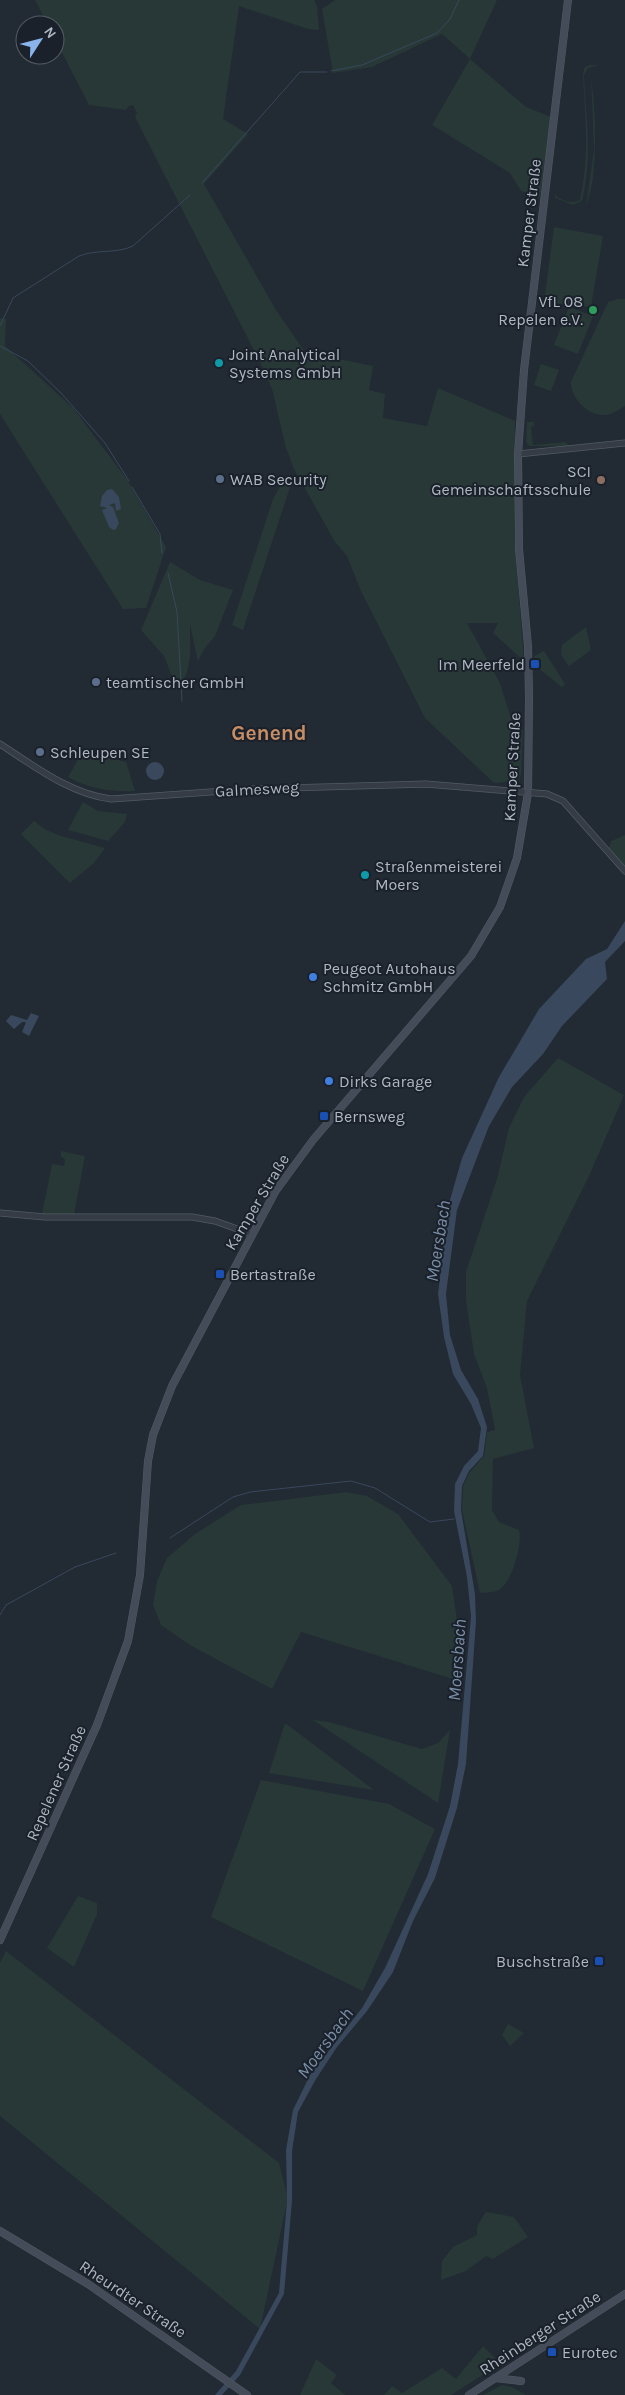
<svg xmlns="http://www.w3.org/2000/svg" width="625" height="2395" viewBox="0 0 625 2395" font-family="Karla,sans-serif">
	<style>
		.green { fill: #273837 }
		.water { fill: #39485c }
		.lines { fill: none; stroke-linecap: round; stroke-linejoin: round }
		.stream { stroke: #39485c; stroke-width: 1 }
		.tertiary-casing { stroke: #525a63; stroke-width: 7 }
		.secondary-casing { stroke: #525a63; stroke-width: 8 }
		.tertiary { stroke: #353c45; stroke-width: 5.5 }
		.secondary { stroke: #434c58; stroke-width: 7 }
		.leisure-dot { fill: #2e9e5b; stroke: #1a212a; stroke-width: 2 }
		.culture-dot { fill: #0f9aa8; stroke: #1a212a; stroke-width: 2 }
		.service-dot { fill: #5c6f8a; stroke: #1a212a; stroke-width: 2 }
		.education-dot { fill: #8d6e63; stroke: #1a212a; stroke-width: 2 }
		.transit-dot { fill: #1a4fb4; stroke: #1a212a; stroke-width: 2 }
		.shop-dot { fill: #3f7fe0; stroke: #1a212a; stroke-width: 2 }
		.labels { text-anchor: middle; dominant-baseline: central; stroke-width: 4; stroke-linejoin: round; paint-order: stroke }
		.street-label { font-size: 16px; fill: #afb7c2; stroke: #1a212a }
		.poi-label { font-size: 16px; fill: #afb7c2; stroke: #1a212a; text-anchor: start }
		.water-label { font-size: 18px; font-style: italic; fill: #7a8ea8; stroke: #1a212a }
		.district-label { font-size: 21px; font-weight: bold; fill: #c78d65; stroke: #1a212a }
	</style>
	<rect width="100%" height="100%" fill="#222a34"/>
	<g class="green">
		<polygon points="35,0 314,0 317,6 319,30 308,29 239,6 223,119 248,134 204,184 276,310 305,352 373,366 369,390 385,394 383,418 427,426 438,388 515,421 514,532 524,661 493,633 498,623 467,623 500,683 513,725 523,730 521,775 517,781 494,783 425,718 361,591 347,556 335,542 294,469 286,448 272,389 265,372 135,117 137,113 133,105 129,106 126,110 89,105 55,39 55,25 48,25"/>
		<polygon points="335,0 497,0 470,59 526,107 551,117 540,197 521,191 510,173 432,125 470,59 442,34 372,67 333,73 322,9"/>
		<path d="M590,65H598L588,68L584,75C586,121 593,154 582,201L573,205L555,198V194C559,201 573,204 580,200C590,157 585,117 583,73L585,67Z"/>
		<path d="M591,77C597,121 597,164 588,209L592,184L586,208L594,149Z"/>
		<polygon points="554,227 603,236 591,307 544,302"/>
		<path d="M618,299H625V406C619,410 611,415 604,415C588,416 570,397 571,382L608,302Z"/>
		<polygon points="569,307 593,316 578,354 554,345"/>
		<polygon points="0,318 6,319 5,346 73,408 126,478 166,547 146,608 123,609 0,414"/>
		<polygon points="541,364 559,370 551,391 534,385"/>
		<polygon points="527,422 534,422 534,426 531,427 533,445 565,442 569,446 529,446 526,442"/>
		<polygon points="283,481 292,481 243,630 232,625 273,499"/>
		<path d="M170,562L200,580L233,590L215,636L204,649L198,661L190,625C190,648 193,673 177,689L164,656L141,630Z"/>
		<polygon points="586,627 591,650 569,666 561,655 562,645"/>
		<polygon points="544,651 565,684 562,687 538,668 534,656"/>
		<path d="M83,751L126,762L135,791C110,792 90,789 68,777Z"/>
		<polygon points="83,802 98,811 127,814 125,822 108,841 68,830"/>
		<polygon points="34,821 46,830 61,836 105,848 94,863 70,883 21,834"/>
		<polygon points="625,835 625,867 609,848 611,841"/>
		<path d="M558,1058L624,1095L590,1174L527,1301L520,1375L534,1448L493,1459L492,1510L499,1522L519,1530C523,1542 512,1583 499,1590C494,1593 485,1592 480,1593L462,1510L463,1486L470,1472L484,1456L487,1432L495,1430L487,1388L474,1354L466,1300V1272L497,1179L509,1128L524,1097Z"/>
		<polygon points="61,1151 85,1156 74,1214 42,1214 52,1164 64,1166 65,1159 61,1157"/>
		<polygon points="346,1492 367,1496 398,1514 452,1586 458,1627 453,1679 301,1632 272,1689 190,1645 161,1625 153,1605 157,1581 167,1558 195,1534 241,1505"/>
		<polygon points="313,1720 329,1722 422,1749 438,1743 450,1730 438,1803"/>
		<polygon points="285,1723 374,1790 269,1773"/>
		<polygon points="261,1780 389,1804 435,1829 363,1991 211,1917"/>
		<polygon points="78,1896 97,1903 97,1914 74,1967 47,1948"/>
		<polygon points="6,1951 279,2163 288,2198 260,2329 0,2116 0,1963"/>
		<polygon points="508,2024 524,2033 510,2046 502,2035"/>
		<polygon points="486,2212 514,2217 528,2237 493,2259 486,2256 466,2271 441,2280 442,2261 453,2247 477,2235 477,2226"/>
		<polygon points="483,2346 496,2359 498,2365 451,2395 384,2395 392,2386 402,2393 442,2368 456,2379"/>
		<polygon points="316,2359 337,2375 331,2383 345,2395 300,2395"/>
		<polygon points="502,2385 512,2387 526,2395 483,2395"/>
	</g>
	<g class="water">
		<polygon points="112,489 119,497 121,509 116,511 115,503 109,505 113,507 119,523 116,529 113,530 109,527 102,510 107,508 100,506 102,496 107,490"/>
		<circle cx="155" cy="771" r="9"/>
		<polygon points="625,921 625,941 605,962 607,979 562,1026 543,1054 512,1087 489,1126 457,1210 446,1294 450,1335 461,1370 478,1399 487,1427 483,1456 469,1471 462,1486 461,1510 475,1594 476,1621 466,1764 457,1808 435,1878 413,1921 393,1972 367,2011 337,2047 316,2079 298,2112 292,2151 292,2201 284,2294 240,2375 222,2395 215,2395 236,2371 279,2293 287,2201 286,2150 293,2110 310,2075 362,2008 385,1968 428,1874 450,1806 458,1764 471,1616 467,1577 454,1511 455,1484 464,1466 478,1451 481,1428 471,1404 453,1374 444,1337 438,1294 448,1207 462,1158 499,1077 539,1009 586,959 607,949"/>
		<polygon points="31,1013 39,1016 29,1036 22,1032 26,1022 22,1022 14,1029 6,1021 11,1015 27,1020"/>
	</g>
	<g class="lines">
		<g class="stream">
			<polyline points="331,71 362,65 437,33 450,19 459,0"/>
			<polyline points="202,183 300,72 327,72"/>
			<path d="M0,326L13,298L79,256C97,249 116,254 133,246L190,195"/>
			<polyline points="0,346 28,361 61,393 105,443 129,481"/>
			<polyline points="132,487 160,534 162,553"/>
			<polyline points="168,573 177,612 182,701"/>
			<polyline points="170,1538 233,1497 250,1492 351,1481 375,1488 430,1522 454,1519"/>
			<polyline points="0,1615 6,1605 75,1567 116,1553"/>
		</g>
		<defs>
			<g id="tertiary">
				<polyline points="518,454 625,443"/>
				<path d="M0,744C34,766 70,794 111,799L253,789L426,784L547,794L563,801L625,871"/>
				<polyline points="0,1213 45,1217 192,1217 215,1221 251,1234"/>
			</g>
			<g id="secondary">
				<polyline points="0,1940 97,1725 128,1641 140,1575 148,1461 153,1435 172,1386 275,1192 313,1140 471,956 500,907 517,858 528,793 529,697 528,646 519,549 518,454 524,370 568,0"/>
				<polyline points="0,2231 88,2284 247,2395"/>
				<polyline points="495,2378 521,2381"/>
				<polyline points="469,2395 625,2294"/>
			</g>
		</defs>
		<use href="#tertiary" class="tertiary-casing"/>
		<use href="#secondary" class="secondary-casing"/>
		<use href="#tertiary" class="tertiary"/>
		<use href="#secondary" class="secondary"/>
	</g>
	<circle class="leisure-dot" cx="593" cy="310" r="5"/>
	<g class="culture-dot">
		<circle cx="219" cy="363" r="5"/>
		<circle cx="365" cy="875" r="5"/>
	</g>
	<g class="service-dot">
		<circle cx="220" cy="479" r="5"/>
		<circle cx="96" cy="682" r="5"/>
		<circle cx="40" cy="752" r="5"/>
	</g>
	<circle class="education-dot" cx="601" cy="480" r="5"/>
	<g class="transit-dot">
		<rect x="530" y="659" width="10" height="10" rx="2.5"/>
		<rect x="319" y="1111" width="10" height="10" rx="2.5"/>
		<rect x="215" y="1269" width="10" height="10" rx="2.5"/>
		<rect x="594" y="1956" width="10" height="10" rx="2.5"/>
		<rect x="547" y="2347" width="10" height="10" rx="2.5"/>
	</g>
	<g class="shop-dot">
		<circle cx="313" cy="977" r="5"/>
		<circle cx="329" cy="1081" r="5"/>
	</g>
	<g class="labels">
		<g class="street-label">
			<text transform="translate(529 213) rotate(-83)">Kamper Straße</text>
			<text transform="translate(512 767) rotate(-87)">Kamper Straße</text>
			<text transform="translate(257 789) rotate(-3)">Galmesweg</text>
			<text transform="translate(257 1202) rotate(-59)">Kamper Straße</text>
			<text transform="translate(56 1783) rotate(-66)">Repelener Straße</text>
			<text transform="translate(133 2299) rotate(34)">Rheurdter Straße</text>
			<text transform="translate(540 2333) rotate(-33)">Rheinberger Straße</text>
		</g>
		<g class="poi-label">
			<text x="583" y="301" text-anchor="end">VfL 08<tspan x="583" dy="18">Repelen e.V.</tspan></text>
			<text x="229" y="354">Joint Analytical<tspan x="229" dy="18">Systems GmbH</tspan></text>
			<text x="591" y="471" text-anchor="end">SCI<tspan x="591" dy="18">Gemeinschaftsschule</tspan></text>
			<text x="230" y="479">WAB Security</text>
			<text x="525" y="664" text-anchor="end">Im Meerfeld</text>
			<text x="106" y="682">teamtischer GmbH</text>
			<text x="50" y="752">Schleupen SE</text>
			<text x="375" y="866">Straßenmeisterei<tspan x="375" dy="18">Moers</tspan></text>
			<text x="323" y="968">Peugeot Autohaus<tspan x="323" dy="18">Schmitz GmbH</tspan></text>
			<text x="339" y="1081">Dirks Garage</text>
			<text x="334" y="1116">Bernsweg</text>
			<text x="230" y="1274">Bertastraße</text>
			<text x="589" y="1961" text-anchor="end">Buschstraße</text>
			<text x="562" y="2352">Eurotec</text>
		</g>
		<g class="water-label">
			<text transform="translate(438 1241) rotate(-81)">Moersbach</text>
			<text transform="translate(457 1660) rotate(-86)">Moersbach</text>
			<text transform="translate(325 2043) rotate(-54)">Moersbach</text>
		</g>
		<g class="district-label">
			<text x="269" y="733">Genend</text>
		</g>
	</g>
	<g transform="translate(40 40) rotate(54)"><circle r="24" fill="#1a212a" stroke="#565d67"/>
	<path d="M0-4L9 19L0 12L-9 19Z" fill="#8ab3ec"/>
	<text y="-8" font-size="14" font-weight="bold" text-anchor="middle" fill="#afb7c2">N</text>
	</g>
</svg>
